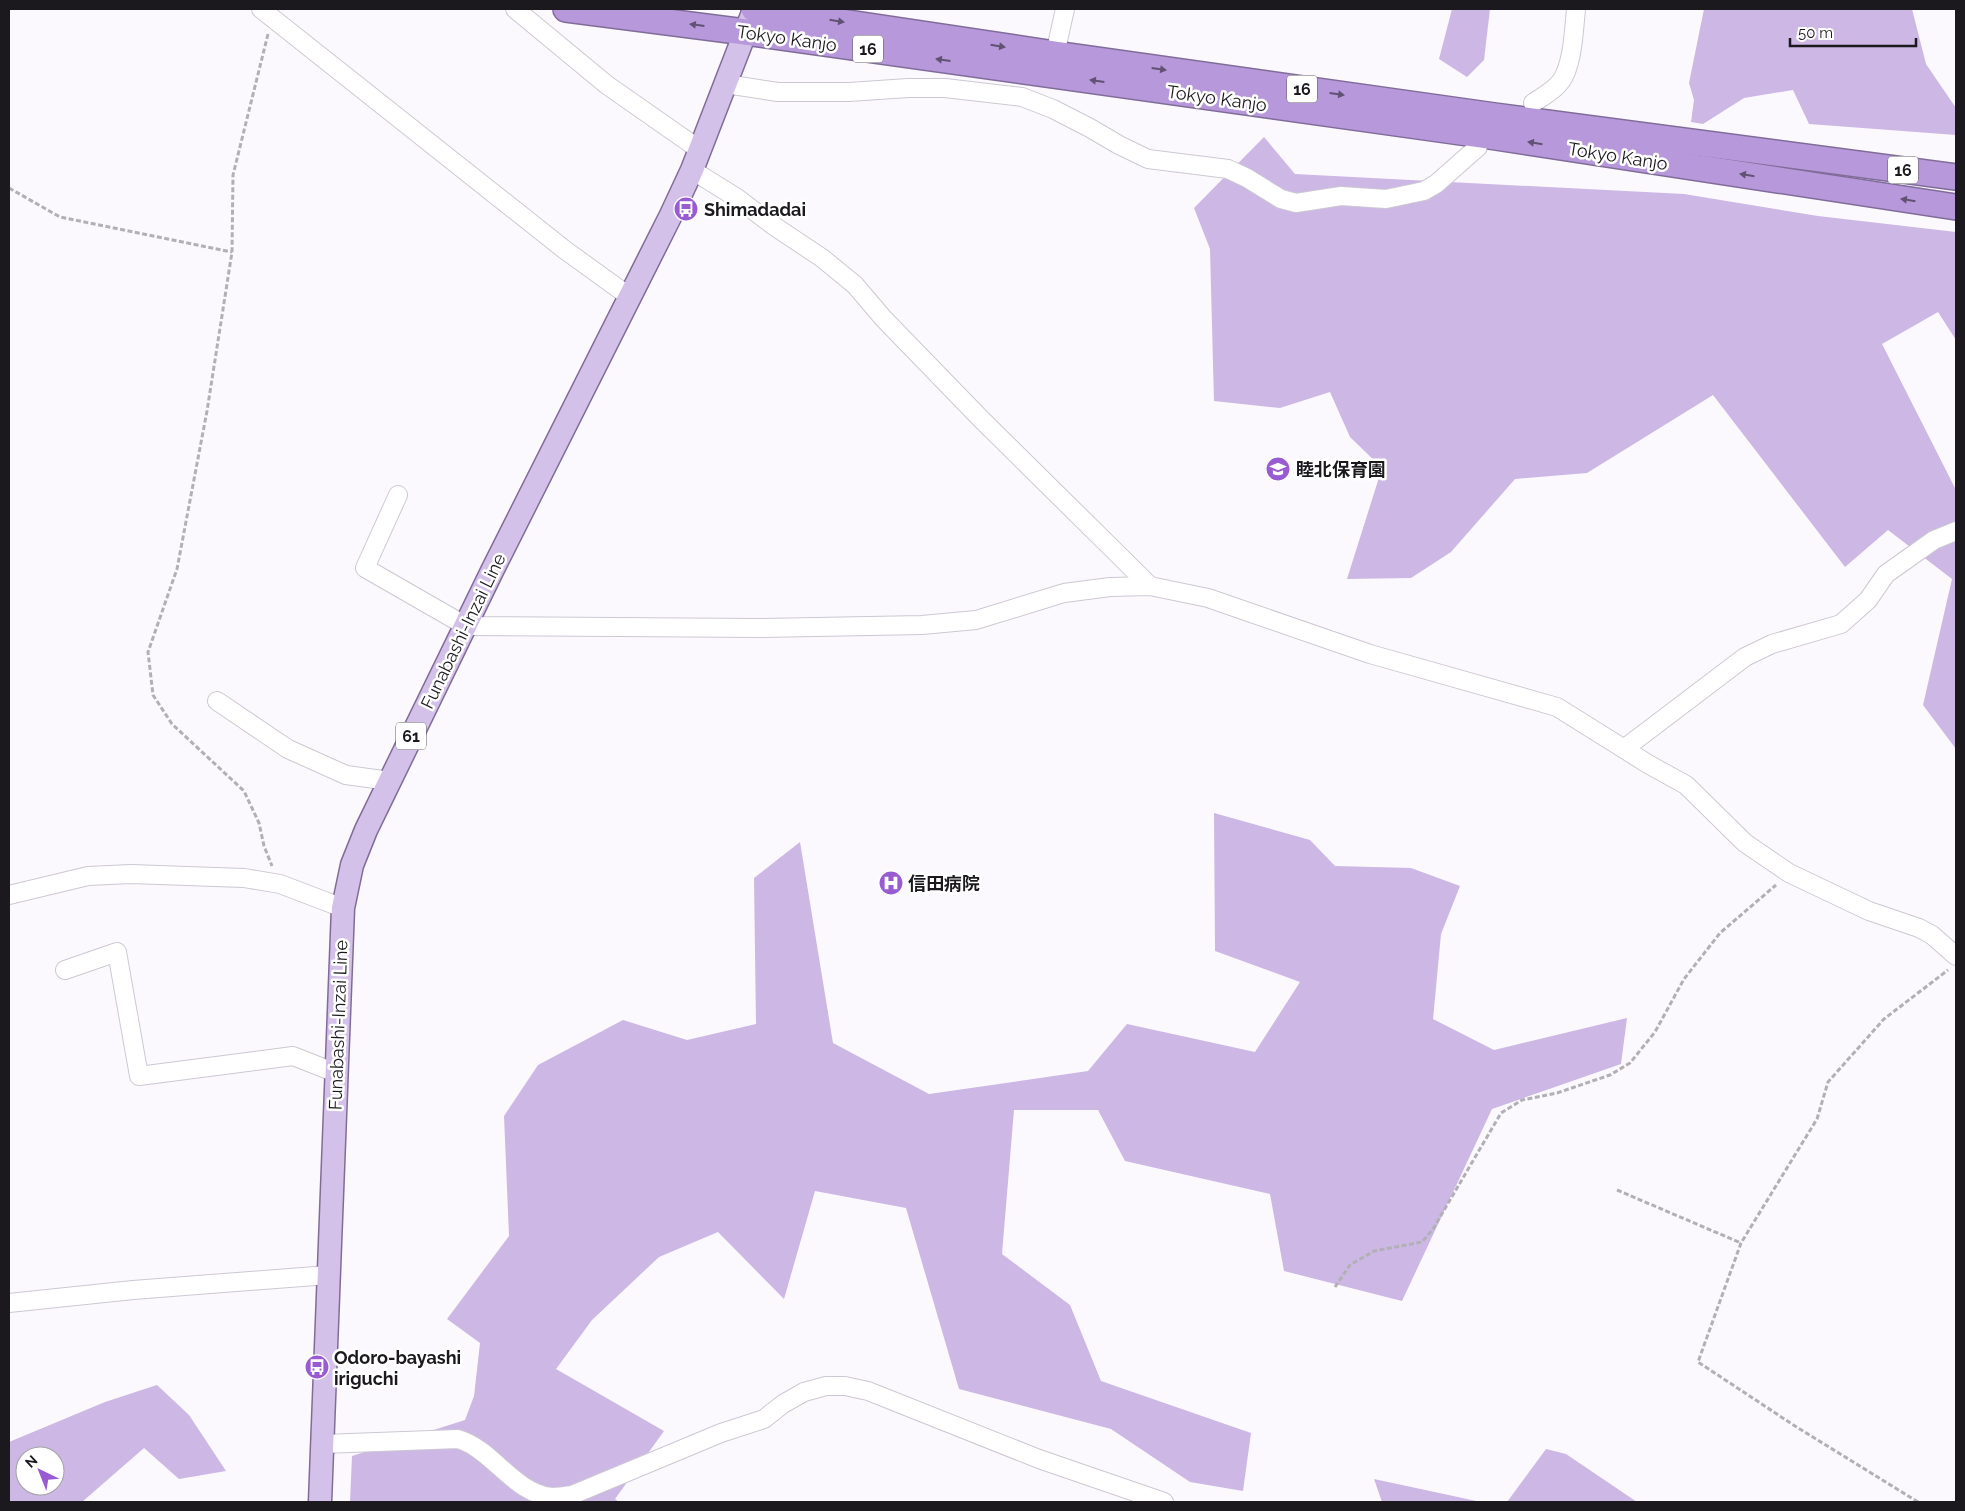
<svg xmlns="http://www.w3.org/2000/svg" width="1965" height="1511" viewBox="0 0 1965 1511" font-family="Raleway,'Noto Sans JP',sans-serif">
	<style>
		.forest { fill: #ccb7e5; fill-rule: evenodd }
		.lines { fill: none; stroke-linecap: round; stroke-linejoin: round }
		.minor-casing { stroke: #cdc8d4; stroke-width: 20 }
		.major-casing { stroke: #806c99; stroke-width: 25 }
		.highway-casing { stroke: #806c99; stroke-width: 28 }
		.path { stroke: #b2b0b5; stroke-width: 3; stroke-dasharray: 5 2.5; stroke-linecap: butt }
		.minor { stroke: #fff; stroke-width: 18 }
		.major { stroke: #d4c1e9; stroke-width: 22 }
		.highway { stroke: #b798db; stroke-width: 25 }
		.oneway { fill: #615273 }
		.labels { text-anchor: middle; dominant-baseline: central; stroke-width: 5; stroke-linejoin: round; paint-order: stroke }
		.shield { fill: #fff; stroke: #5f5e62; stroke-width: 1 }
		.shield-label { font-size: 16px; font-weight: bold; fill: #1b191e }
		.street-label { font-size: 18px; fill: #1b191e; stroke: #fff }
		.poi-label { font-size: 18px; font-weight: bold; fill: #1b191e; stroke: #fff; text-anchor: start }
	</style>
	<rect width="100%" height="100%" fill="#fbf9fe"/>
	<g class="forest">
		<polygon points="1452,9 1490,9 1484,60 1467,77 1439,59"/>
		<polygon points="1704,9 1912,9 1926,64 1956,108 1956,135 1809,124 1793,90 1744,98 1703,124 1691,122 1694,100 1689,83"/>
		<polygon points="1264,137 1295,174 1684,194 1818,216 1956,232 1956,340 1938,312 1882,344 1956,490 1956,749 1923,705 1952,579 1888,530 1845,567 1713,395 1587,473 1515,479 1451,552 1411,578 1347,579 1382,468 1350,437 1330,392 1280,408 1214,401 1210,249 1194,208"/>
		<polygon points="1214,813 1310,840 1335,866 1411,868 1460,886 1441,934 1433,1019 1494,1050 1627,1018 1621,1064 1492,1109 1402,1301 1284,1271 1270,1194 1125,1161 1098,1110 1014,1110 1002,1254 1070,1305 1101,1381 1251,1433 1243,1491 1190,1482 1111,1429 959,1389 906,1208 815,1191 784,1299 718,1232 659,1257 592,1320 556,1369 664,1431 615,1499 619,1502 350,1502 352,1456 465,1420 474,1396 480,1343 447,1319 509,1236 504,1116 538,1065 623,1020 687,1040 756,1024 754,878 800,842 833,1043 929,1094 1088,1071 1127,1024 1255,1052 1300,982 1215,951"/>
		<path d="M157,1385L189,1415L226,1471L179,1479L144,1448L82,1502H9V1442L105,1402ZM25,1456H55V1486H25Z"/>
		<polygon points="1546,1449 1566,1454 1637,1502 1507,1502"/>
		<polygon points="1374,1479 1481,1502 1382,1502"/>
	</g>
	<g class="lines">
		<defs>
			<g id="minor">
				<polyline points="261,9 565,250 630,297"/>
				<polyline points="515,9 607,85 700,150"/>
				<polyline points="1055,54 1065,9"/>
				<polyline points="726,84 778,92 849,92 908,88 945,88 1022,97 1053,109 1090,128 1119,145 1148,159 1228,169 1247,178 1281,199 1296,203 1341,196 1386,199 1424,191 1436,184 1478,147"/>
				<path d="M1533,103C1545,95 1560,87 1565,74C1573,56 1574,29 1576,9"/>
				<polyline points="692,170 737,198 774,226 822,258 855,285 883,318 980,418 1150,586"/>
				<polyline points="398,495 365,568 466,626 760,628 922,625 976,620 1064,593 1110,587 1150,586 1208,598 1370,654 1557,707 1648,764 1686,785 1745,843 1789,873 1869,911 1919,928 1932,935 1956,956"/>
				<polyline points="217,701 288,749 346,775 390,781"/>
				<polyline points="1625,748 1745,657 1772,644 1841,624 1868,600 1886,574 1934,540 1956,531"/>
				<polyline points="9,895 88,876 131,874 244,878 280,884 343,908"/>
				<polyline points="65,970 117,952 139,1076 293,1056 336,1073"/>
				<polyline points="9,1303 133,1290 328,1275"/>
				<path d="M323,1444L458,1439C494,1450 513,1493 552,1497C559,1497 566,1496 572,1495L721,1433L764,1419L783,1404L804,1392L826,1386H845L868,1391L1039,1459L1164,1502"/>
			</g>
			<polyline id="major" points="320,1502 343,908 352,865 366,830 493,569 671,215 692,170 752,15"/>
			<g id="highway">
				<polyline points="566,9 745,32 1489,136 1956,207"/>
				<polyline points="754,9 1055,54 1495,116 1956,177"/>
			</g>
		</defs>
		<use href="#minor" class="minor-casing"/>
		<use href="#major" class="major-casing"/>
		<use href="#highway" class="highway-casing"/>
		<g class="path">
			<polyline points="268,34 233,175 232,252 207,411 177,569 148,652 153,695 172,724 244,791 259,823 264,846 272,866"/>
			<polyline points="9,188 60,217 232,252"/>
			<polyline points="1617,1190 1741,1243"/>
			<polyline points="1335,1287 1350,1265 1374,1251 1422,1242 1433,1229 1501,1113 1522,1100 1557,1093 1610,1075 1630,1063 1655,1032 1684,979 1720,933 1776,885"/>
			<polyline points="1918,1502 1795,1426 1698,1362 1741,1243 1817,1119 1828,1082 1884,1019 1948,970"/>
		</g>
		<use href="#minor" class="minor"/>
		<use href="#major" class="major"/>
		<use href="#highway" class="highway"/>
	</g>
	<defs><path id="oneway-solid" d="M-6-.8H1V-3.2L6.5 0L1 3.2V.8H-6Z" transform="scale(1.25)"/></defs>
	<g class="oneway">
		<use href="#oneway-solid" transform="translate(837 21) rotate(9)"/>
		<use href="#oneway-solid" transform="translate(697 25) rotate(-173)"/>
		<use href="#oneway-solid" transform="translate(998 46) rotate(9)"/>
		<use href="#oneway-solid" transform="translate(943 60) rotate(-172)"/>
		<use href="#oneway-solid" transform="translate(1159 69) rotate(8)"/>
		<use href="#oneway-solid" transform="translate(1097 81) rotate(-172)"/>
		<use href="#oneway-solid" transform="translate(1337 94) rotate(8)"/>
		<use href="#oneway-solid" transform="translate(1535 143) rotate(-171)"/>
		<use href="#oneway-solid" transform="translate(1747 175) rotate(-171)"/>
		<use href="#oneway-solid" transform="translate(1908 200) rotate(-171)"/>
	</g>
	<defs>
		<symbol id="bus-disc" viewBox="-11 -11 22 22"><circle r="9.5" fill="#995bd2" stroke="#fff"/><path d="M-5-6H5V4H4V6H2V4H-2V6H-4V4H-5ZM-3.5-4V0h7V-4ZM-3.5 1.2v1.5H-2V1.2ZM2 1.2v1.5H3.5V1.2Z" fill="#fff"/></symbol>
		<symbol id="school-disc" viewBox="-11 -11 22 22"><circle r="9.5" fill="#995bd2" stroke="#fff"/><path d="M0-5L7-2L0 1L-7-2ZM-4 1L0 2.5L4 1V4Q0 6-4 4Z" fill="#fff"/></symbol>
		<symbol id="hospital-disc" viewBox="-11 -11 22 22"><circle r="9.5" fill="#995bd2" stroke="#fff"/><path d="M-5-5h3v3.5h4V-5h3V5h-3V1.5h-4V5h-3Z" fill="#fff"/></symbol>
	</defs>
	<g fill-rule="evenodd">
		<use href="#bus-disc" x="672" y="195" width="28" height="28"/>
		<use href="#school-disc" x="1264" y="455" width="28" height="28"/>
		<use href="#hospital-disc" x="877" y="869" width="28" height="28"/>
		<use href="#bus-disc" x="303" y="1353" width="28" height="28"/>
	</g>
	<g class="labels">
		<g class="shield">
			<rect x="853" y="35.5" width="30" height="27" rx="4"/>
			<rect x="1287" y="75.5" width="30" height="27" rx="4"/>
			<rect x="1888" y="156.5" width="30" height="27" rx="4"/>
			<rect x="396" y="722.5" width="30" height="27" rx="4"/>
		</g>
		<g class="shield-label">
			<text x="868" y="49">16</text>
			<text x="1302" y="89">16</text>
			<text x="1903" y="170">16</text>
			<text x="411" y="736">61</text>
		</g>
		<g class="street-label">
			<text transform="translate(787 38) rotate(8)">Tokyo Kanjo</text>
			<text transform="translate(1217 98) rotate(8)">Tokyo Kanjo</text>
			<text transform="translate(1618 156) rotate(9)">Tokyo Kanjo</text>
			<text transform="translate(463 631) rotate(-64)">Funabashi-Inzai Line</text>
			<text transform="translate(338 1025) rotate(-88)">Funabashi-Inzai Line</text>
		</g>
		<g class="poi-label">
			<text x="704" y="209">Shimadadai</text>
			<text x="1296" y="469">睦北保育園</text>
			<text x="908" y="883">信田病院</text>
			<text x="334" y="1357">Odoro-bayashi<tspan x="334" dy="21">iriguchi</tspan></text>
		</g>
	</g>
	<rect width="1965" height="1511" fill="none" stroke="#1b191e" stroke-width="20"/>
	<g transform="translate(40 1471) rotate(317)"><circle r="24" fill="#ffffff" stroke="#a4a3a5"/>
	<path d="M0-4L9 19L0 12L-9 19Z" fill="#995bd2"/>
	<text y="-8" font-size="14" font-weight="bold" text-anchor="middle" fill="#1b191e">N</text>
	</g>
	<path d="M1790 38v8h126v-8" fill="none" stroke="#1b191e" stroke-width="2.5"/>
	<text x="1798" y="38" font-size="15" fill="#1b191e" stroke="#ffffff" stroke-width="4" paint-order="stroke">50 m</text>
</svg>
